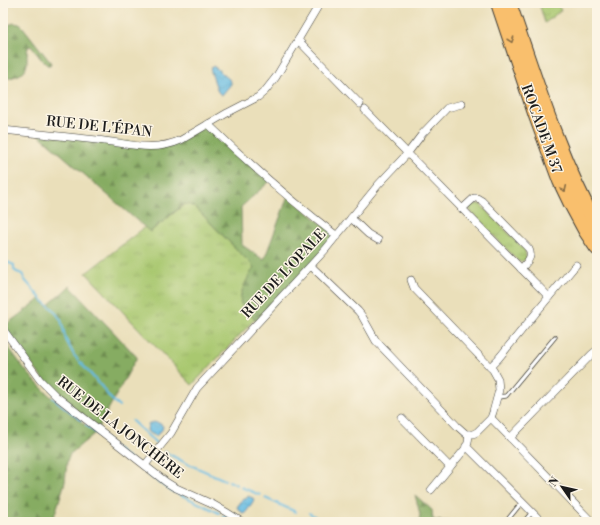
<svg xmlns="http://www.w3.org/2000/svg" width="600" height="525" viewBox="0 0 600 525" font-family="'Libre Bodoni',serif">
	<style>
		.grass { fill: url(#grass-tufts); stroke: #627246 }
		.forest { fill: url(#forest-firs); stroke: #51643f }
		.water { fill: url(#water-waves); stroke: #416c80 }
		.lines { fill: none; stroke-linecap: round; stroke-linejoin: round }
		.stream { stroke: #66bce3; stroke-width: 2 }
		.lane-casing { stroke: #3b3934; stroke-width: 5 }
		.street-casing { stroke: #3b3934; stroke-width: 8 }
		.highway-casing { stroke: #3b3934; stroke-width: 16 }
		.lane { stroke: #fff; stroke-width: 3.5 }
		.street { stroke: #fff; stroke-width: 7 }
		.highway { stroke: #f9bf6d; stroke-width: 14 }
		.oneway { stroke: #8a6e44 }
		.labels { text-anchor: middle; dominant-baseline: central; stroke-width: 3; stroke-linejoin: round; paint-order: stroke }
		.street-label { font-size: 14px; fill: #1c1c1c; stroke: #fcf5e5 }
	</style>
	<defs>
		<pattern id="grass-tufts" width="24" height="20" patternUnits="userSpaceOnUse"><rect width="24" height="20" fill="#a9c86f"/><path d="M3 7l-1-3M5 7V3M7 7l1-3M15 17l-1-3M17 17v-4M19 17l1-3" fill="none" stroke="#91ab60"/></pattern>
		<pattern id="forest-firs" width="22" height="20" patternUnits="userSpaceOnUse"><rect width="22" height="20" fill="#86ac62"/><path d="M5 1l3.5 6h-7zM16 11l3.5 6h-7z" fill="#6d8b50"/></pattern>
		<pattern id="water-waves" width="16" height="10" patternUnits="userSpaceOnUse"><rect width="16" height="10" fill="#66bce3"/><path d="M0 5q4-4 8 0t8 0" fill="none" stroke="#58a1c2"/></pattern>
	</defs>
	<rect width="100%" height="100%" fill="#fcf5e5"/>
	<filter id="ink" filterUnits="userSpaceOnUse"><feTurbulence type="fractalNoise" baseFrequency=".025" numOctaves="2"/><feDisplacementMap in="SourceGraphic" scale="8" xChannelSelector="R" yChannelSelector="G"/><feConvolveMatrix kernelMatrix="1 2 1 2 8 2 1 2 1" color-interpolation-filters="sRGB"/></filter>
	<filter id="wash" filterUnits="userSpaceOnUse"><feTurbulence type="fractalNoise" baseFrequency=".012" numOctaves="4" result="noise"/><feDisplacementMap in="SourceGraphic" scale="16" xChannelSelector="R" yChannelSelector="G"/><feGaussianBlur stdDeviation="0.9" result="paint"/><feColorMatrix in="noise" values="0 0 0 0 0 0 0 0 0 0 0 0 0 0 0 0 0 1.4 0 .05"/><feComposite in="paint" operator="in"/></filter>
	<g filter="url(#wash)">
		<rect width="100%" height="100%" fill="#eadfba"/>
		<g class="grass">
			<polygon points="539,3 556,3 561,10 545,23"/>
			<polygon points="473,203 474,204 479,204 481,205 525,250 526,257 527,258 521,262 518,261 471,212 469,207"/>
			<polygon points="185,204 190,205 195,207 254,267 241,293 242,306 255,319 192,385 86,273 145,227 150,232"/>
		</g>
		<g class="forest">
			<path d="M14,23L19,24L22,26L51,63L50,65H47L41,59L31,46L28,47C27,52 27,55 27,60C28,75 15,77 3,79V29L8,25Z"/>
			<path d="M208,124L270,181L241,207L242,245L264,260L288,196L337,236L258,322C253,317 246,312 242,306C236,297 249,276 254,267L195,207L190,205L184,204L150,232L38,134L165,145Z"/>
			<polygon points="70,286 137,357 98,428 56,396 3,327 40,299 47,306"/>
			<path d="M3,339C14,355 25,371 39,385C56,403 76,417 95,433L70,454L67,462L65,482L54,517L56,522H3V369L8,361L3,354Z"/>
			<polygon points="415,495 432,510 433,520 457,522 419,522 420,514"/>
		</g>
		<g class="water">
			<polygon points="213,66 216,68 230,80 231,82 231,84 222,95 220,94 218,92 211,72 210,69"/>
			<polygon points="152,422 159,423 163,426 162,430 156,436 148,432 147,430 148,425"/>
			<path d="M248,496L253,498L254,500C251,504 247,512 244,514L238,509L237,507L243,499H246Z"/>
		</g>
		<g class="lines">
			<g class="stream">
				<path d="M3,258L7,262L14,265V270C19,275 23,271 24,279L43,301L53,309L61,320L66,340L74,355L78,360"/>
				<polyline points="80,362 102,387 110,398 119,406"/>
				<polyline points="53,398 81,420"/>
				<polyline points="132,421 156,443"/>
				<polyline points="86,425 142,469"/>
				<polyline points="165,452 184,462"/>
				<polyline points="186,463 225,480"/>
				<polyline points="146,473 168,489 207,507 219,513"/>
				<polyline points="229,481 237,485"/>
				<polyline points="241,487 260,495"/>
				<polyline points="265,498 296,512"/>
				<polyline points="309,513 316,517"/>
				<polyline points="223,516 234,522"/>
				<polyline points="322,519 327,522"/>
			</g>
		</g>
	</g>
	<g filter="url(#ink)">
		<g class="lines">
			<defs>
				<g id="lane">
					<polyline points="498,397 506,396 555,337"/>
					<polyline points="509,518 522,502"/>
					<polyline points="524,522 532,512"/>
				</g>
				<g id="street">
					<polyline points="298,40 360,104"/>
					<polyline points="365,110 549,297 498,359 490,367"/>
					<path d="M208,124C249,164 292,201 337,236"/>
					<path d="M3,130C34,133 66,137 97,140C127,143 152,153 181,140L227,113L258,97L265,91L276,77L320,3"/>
					<path d="M462,209L474,198H477L482,201L529,249C533,257 527,262 521,269"/>
					<polyline points="351,218 368,234 378,240"/>
					<polyline points="311,266 358,311 362,316 376,341 457,426 466,434 473,434 477,432 491,418 493,412 499,390 498,379 493,370 490,367 414,288 411,280"/>
					<polyline points="549,297 576,265"/>
					<polyline points="3,329 40,380 56,396 166,482 174,487 214,505 226,512 242,522"/>
					<polyline points="402,418 450,467"/>
					<polyline points="491,418 592,522"/>
					<polyline points="510,438 592,354 597,350"/>
					<polyline points="466,446 542,522"/>
					<polyline points="145,465 171,433 197,388 325,250 378,185 407,154 423,133 447,108 462,104"/>
					<polyline points="431,490 465,449 468,443 469,434"/>
				</g>
				<g id="highway">
					<polyline points="498,3 536,116 560,181 571,204 585,230 597,248"/>
					<path d="M509,3C535,78 558,156 597,226"/>
				</g>
			</defs>
			<use href="#lane" class="lane-casing"/>
			<use href="#street" class="street-casing"/>
			<use href="#highway" class="highway-casing"/>
			<use href="#lane" class="lane"/>
			<use href="#street" class="street"/>
			<use href="#highway" class="highway"/>
		</g>
		<defs><path id="oneway-chevron" d="M-2-3.5L2.5 0L-2 3.5" fill="none" stroke-width="1.6" stroke-linecap="round" stroke-linejoin="round"/></defs>
		<g class="oneway">
			<use href="#oneway-chevron" transform="translate(511 40) rotate(71)"/>
			<use href="#oneway-chevron" transform="translate(564 189) rotate(65)"/>
		</g>
	</g>
	<g class="labels">
		<g class="street-label">
			<text transform="translate(99 127) rotate(6)">RUE DE L'ÉPAN</text>
			<text transform="translate(541 129) rotate(70)">ROCADE M 37</text>
			<text transform="translate(284 274) rotate(-47)">RUE DE L'OPALE</text>
			<text transform="translate(120 428) rotate(38)">RUE DE LA JONCHÈRE</text>
		</g>
	</g>
	<rect width="600" height="525" fill="none" stroke="#fcf5e5" stroke-width="16"/>
	<g transform="translate(562 487) rotate(304)" stroke="#fcf5e5" stroke-width="3" paint-order="stroke">
	<path d="M0-3L7 15L0 10L-7 15Z" fill="#1c1c1c"/>
	<text y="-6" font-size="11" font-weight="bold" text-anchor="middle" fill="#1c1c1c">N</text>
	</g>
</svg>
